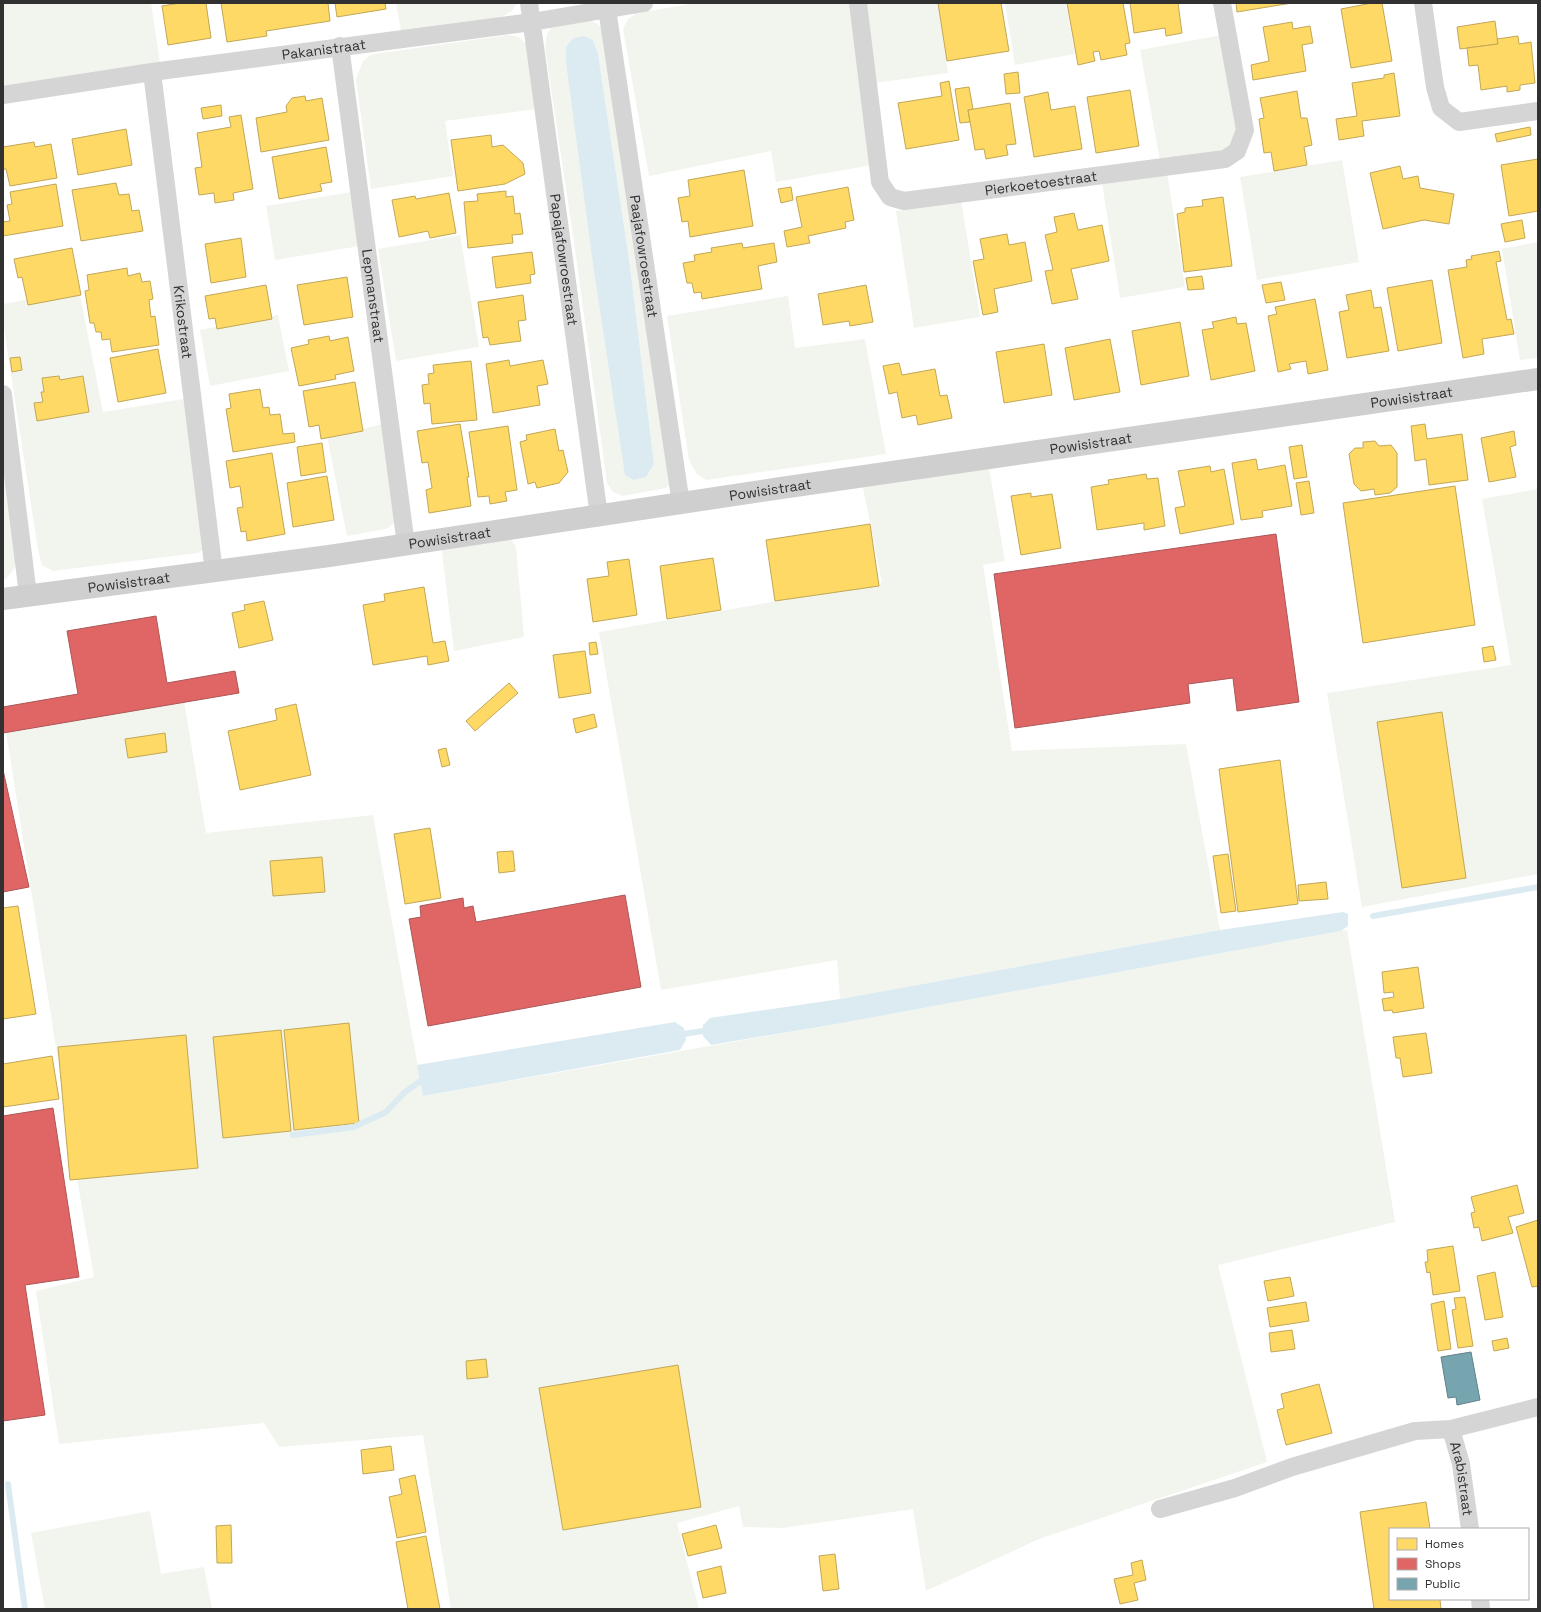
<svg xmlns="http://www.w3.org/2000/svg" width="1541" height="1612" viewBox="0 0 1541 1612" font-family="'Space Grotesk',sans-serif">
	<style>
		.green { fill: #f2f5ed; fill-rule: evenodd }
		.water { fill: #dcebf2 }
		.homes { fill: #ffd966; stroke: #c1a756 }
		.shops { fill: #e06666; stroke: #ac5656 }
		.public { fill: #76a5af; stroke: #618289 }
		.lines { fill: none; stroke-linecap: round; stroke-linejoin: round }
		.stream { stroke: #dcebf2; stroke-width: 6 }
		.street { stroke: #d5d5d5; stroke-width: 18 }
		.secondary { stroke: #cfcfcf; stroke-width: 22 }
		.labels { text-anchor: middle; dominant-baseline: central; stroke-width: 4; stroke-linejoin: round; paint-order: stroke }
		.street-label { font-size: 14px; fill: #313131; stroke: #fff }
	</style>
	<rect width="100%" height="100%" fill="#fff"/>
	<g class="green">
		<polygon points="3,3 151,3 160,63 3,87"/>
		<polygon points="396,3 517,3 512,11 502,17 401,31"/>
		<polygon points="696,3 851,3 872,165 776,182 771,151 649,176 623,29 628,19 637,13"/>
		<polygon points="862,3 938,3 948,73 874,83"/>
		<polygon points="1005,3 1066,3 1075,54 1015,65"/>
		<path d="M591,21L598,24L603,31L672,481L666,488L623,496L613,492L607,483L575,249L545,48L547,34L553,24ZM573,38L593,40L598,54L630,266L654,464L646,477L566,63V47Z"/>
		<polygon points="508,35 519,37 526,44 537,109 445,121 453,176 371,189 356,79 363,61 371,55 381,53"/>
		<polygon points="1222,35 1238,125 1231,144 1222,151 1160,161 1140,50"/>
		<polygon points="1342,160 1359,262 1257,280 1240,177"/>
		<polygon points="1167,172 1185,287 1120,298 1102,183"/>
		<polygon points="352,192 360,246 275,260 266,206"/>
		<polygon points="961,200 980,317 914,328 896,211"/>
		<polygon points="460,235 479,347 396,361 378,249"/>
		<polygon points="1538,242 1538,358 1520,360 1502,249"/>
		<polygon points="79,290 103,412 190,398 207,547 198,553 53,571 42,565 38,550 3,322 3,304"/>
		<polygon points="788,296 795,348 865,339 886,454 706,480 697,474 689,460 667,316"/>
		<polygon points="278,315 289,371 210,386 200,330"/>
		<polygon points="388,423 394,523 386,529 347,536 327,436"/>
		<polygon points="988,462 1005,561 983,565 1012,751 1186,744 1220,930 840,999 837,960 661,990 599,632 882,583 862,483"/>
		<polygon points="6,474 18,555 14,569 6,579 3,579 3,475"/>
		<polygon points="1538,489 1538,874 1362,907 1327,693 1511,665 1482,499"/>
		<polygon points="511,539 516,547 524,637 454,651 441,544"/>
		<polygon points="184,701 206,833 373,815 423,1096 842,1023 1347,930 1395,1222 1218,1265 1267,1462 1039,1539 926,1591 913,1509 783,1528 743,1527 739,1506 677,1523 699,1609 451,1609 423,1435 279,1447 264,1423 59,1444 36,1291 94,1277 75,1167 6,732"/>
		<polygon points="150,1511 161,1574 204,1567 212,1609 45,1609 31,1533"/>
	</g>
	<g class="water">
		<polygon points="584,36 593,40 598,54 630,266 654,464 646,477 634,480 625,475 594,271 566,63 566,47 573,38"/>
		<polygon points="1343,912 1348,914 1348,926 1341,931 842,1023 711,1045 703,1036 703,1025 710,1018 840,999 1220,930"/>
		<polygon points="675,1022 684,1028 686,1040 680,1050 423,1096 417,1065"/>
	</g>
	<g class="homes">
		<polygon points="180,3 206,3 211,38 168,45 162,6"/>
		<polygon points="221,3 328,3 330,21 266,31 267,36 227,42"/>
		<polygon points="335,3 385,3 386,9 337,17"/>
		<polygon points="938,3 1001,3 1009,51 947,61"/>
		<polygon points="1067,3 1123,3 1130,43 1125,44 1127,55 1101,60 1099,51 1093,52 1095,61 1078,65"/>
		<polygon points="1130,3 1178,3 1182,33 1166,36 1165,28 1134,33"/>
		<polygon points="1236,3 1292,3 1237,12"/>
		<polygon points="1372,3 1382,3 1392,61 1351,68 1341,9"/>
		<polygon points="1495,21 1498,44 1460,49 1457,27"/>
		<polygon points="1292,22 1293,29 1310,26 1313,43 1302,45 1306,71 1253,80 1251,65 1269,61 1263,27"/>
		<polygon points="1518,36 1519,44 1531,42 1535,83 1520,85 1520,90 1507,92 1507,86 1481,90 1478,65 1469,66 1467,48 1498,44 1497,39"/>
		<polygon points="1018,72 1020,93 1006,94 1004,74"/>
		<polygon points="1394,73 1400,116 1362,121 1364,136 1339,140 1336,119 1357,116 1352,83 1384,78 1384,75"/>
		<polygon points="949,81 959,140 906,149 898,103 942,96 940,83"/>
		<polygon points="969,87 973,109 968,110 970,122 960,123 955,89"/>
		<polygon points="1130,90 1139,146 1096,153 1087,97"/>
		<polygon points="1297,91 1301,118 1307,118 1312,145 1304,147 1307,165 1274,171 1271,152 1264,153 1259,119 1264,118 1260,98"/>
		<polygon points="1048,92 1051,110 1075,106 1082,149 1034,157 1024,97"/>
		<polygon points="305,96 306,101 322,98 329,140 261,152 256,118 287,112 286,106 292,98"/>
		<polygon points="1010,103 1016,144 1006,145 1008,155 986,159 984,149 975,150 968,110"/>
		<polygon points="221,105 222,116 203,119 201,108"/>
		<polygon points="241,115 253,189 233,193 234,200 215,203 214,193 199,195 195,168 202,167 197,133 231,127 229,117"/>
		<polygon points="1530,127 1531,135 1497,142 1495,134"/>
		<polygon points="126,129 132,165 78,175 72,139"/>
		<polygon points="491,135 492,147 503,145 523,163 525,174 505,184 458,191 451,140"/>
		<polygon points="34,142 35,147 51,144 57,178 10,186 6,169 3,169 3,147"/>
		<polygon points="326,147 332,182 320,184 322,191 279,199 272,157"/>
		<polygon points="1538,159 1538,211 1509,216 1501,165"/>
		<polygon points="1400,166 1403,179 1418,176 1420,188 1454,194 1449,224 1424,220 1383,229 1370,173"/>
		<polygon points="744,170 753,226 690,237 688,221 682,222 678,198 690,196 688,180"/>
		<polygon points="116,183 119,195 129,194 132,211 139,210 143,231 81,241 72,190"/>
		<polygon points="56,184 63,226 3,236 3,222 10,221 7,205 12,204 10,192"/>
		<polygon points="791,187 793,200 781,203 778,189"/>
		<polygon points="848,187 854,220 845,222 846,228 808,236 810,243 787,247 784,231 802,227 796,197"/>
		<polygon points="506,191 506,197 513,196 515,214 520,213 523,234 512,235 513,243 468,248 464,202 478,201 477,194"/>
		<polygon points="449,193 456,233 430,238 428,231 399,237 392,200 415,196 416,199"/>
		<polygon points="1223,197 1232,266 1184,272 1177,214 1185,212 1185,208 1203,206 1202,200"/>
		<polygon points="1074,213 1078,230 1102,225 1109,261 1071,269 1078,299 1052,304 1045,271 1053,270 1045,235 1057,232 1054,217"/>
		<polygon points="1522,220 1525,238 1505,242 1501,224"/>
		<polygon points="1007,234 1009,245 1025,242 1032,281 994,289 998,312 983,315 973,261 984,259 980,239"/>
		<polygon points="241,238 246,277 211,283 205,244"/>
		<polygon points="742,243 743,248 774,243 777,262 758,266 762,289 702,299 701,292 694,293 692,283 687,283 683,263 695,261 694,255 712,252 711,248"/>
		<polygon points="72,248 81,295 28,305 22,277 18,278 14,259"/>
		<polygon points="1499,251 1501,261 1496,262 1507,320 1511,319 1514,334 1482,339 1484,354 1463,358 1448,270 1467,267 1466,260 1472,259 1471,256"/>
		<polygon points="532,252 535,274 530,275 531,283 496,288 492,257"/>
		<polygon points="127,268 128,276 140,273 142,282 150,281 153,299 149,300 151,317 155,316 159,345 112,352 110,339 102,340 101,332 96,332 94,323 90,323 85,291 89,290 87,275"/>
		<polygon points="1202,276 1204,289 1188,290 1186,278"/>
		<polygon points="347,277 353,317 304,325 297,285"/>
		<polygon points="1432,280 1442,343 1398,351 1387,288"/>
		<polygon points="1281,282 1285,300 1266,303 1262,285"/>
		<polygon points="266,285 272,319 217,329 215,318 209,319 205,296"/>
		<polygon points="866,285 873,322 850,326 849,321 823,325 818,294"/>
		<polygon points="1371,290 1374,308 1381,307 1389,351 1347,358 1339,312 1349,310 1346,295"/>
		<polygon points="523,295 526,320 518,321 521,341 490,345 488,337 483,338 478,302"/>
		<polygon points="1315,299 1328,370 1308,374 1306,361 1289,364 1291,369 1278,372 1268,316 1277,314 1275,307"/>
		<polygon points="1236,317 1237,324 1246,323 1255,371 1211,380 1202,330 1214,328 1212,322"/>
		<polygon points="1180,322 1189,376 1141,385 1132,331"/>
		<polygon points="329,336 330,341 348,337 354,371 335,375 336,379 299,386 291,348 309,344 308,340"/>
		<polygon points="1110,339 1120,392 1074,400 1065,348"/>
		<polygon points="1044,344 1052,395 1004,403 996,352"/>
		<polygon points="158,349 166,393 118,402 110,358"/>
		<polygon points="20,357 22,370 12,372 10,358"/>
		<polygon points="509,360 510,366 543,360 548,384 537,386 540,405 493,413 486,364"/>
		<polygon points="471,361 477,420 432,424 430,403 424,404 422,385 429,384 428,374 434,373 433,365"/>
		<polygon points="899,363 902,375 935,369 940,396 947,395 952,418 918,425 916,415 902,418 897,392 889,394 883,366"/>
		<polygon points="59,376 60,380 83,376 89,412 37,421 34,403 43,402 41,392 44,392 42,378"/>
		<polygon points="355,382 363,431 321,439 319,425 309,427 303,391"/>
		<polygon points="260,389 263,408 269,407 270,415 280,414 283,434 294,433 295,442 233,452 226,409 231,408 229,394"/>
		<polygon points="460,424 469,477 467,477 471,506 429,513 426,490 432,488 428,462 422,463 417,431"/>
		<polygon points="1425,424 1427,439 1462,434 1468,480 1429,485 1426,459 1415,461 1411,426"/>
		<polygon points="508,426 517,490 505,492 507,501 490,504 489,496 478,497 469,432"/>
		<polygon points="555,429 559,451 563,450 568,472 559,483 537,488 535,482 528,484 520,442 527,440 526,435"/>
		<polygon points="1514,431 1516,445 1510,447 1516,477 1489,482 1481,438"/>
		<polygon points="1375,441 1379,446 1391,445 1397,453 1397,487 1390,493 1375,495 1374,489 1361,491 1354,484 1349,454 1355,448 1363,448 1363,442"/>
		<polygon points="322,443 326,472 301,476 297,447"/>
		<polygon points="1302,445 1307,477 1294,479 1289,447"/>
		<polygon points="272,453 285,534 247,541 246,531 241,532 237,508 243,507 240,486 230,488 226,461"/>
		<polygon points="1256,459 1258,470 1285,465 1292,506 1262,511 1263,517 1241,520 1232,463"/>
		<polygon points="1210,466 1211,472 1224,469 1234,524 1180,534 1175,508 1185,506 1178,471"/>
		<polygon points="1146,474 1147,479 1158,478 1165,526 1144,530 1144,523 1097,530 1091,487 1109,484 1108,480"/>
		<polygon points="327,476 334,520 293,527 287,483"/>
		<polygon points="1309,481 1314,513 1301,515 1296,483"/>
		<polygon points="1455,486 1475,625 1363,643 1343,503"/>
		<polygon points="1031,493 1031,497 1052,494 1061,548 1021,555 1011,496"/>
		<polygon points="870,524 879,586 775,601 766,540"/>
		<polygon points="713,558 721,610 667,619 660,566"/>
		<polygon points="629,559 637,615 593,622 587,579 609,576 607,562"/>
		<polygon points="424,587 433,643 445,641 449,661 428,665 427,656 373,665 363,605 385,601 384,594"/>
		<polygon points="264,601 273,640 239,648 232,613 245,610 244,605"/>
		<polygon points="596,642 598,654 590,655 589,643"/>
		<polygon points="1493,646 1496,660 1484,662 1482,648"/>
		<polygon points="585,651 591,693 559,698 553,655"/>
		<polygon points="509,683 518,693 475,731 466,721"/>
		<polygon points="296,704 311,775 240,790 228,731 277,720 275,709"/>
		<polygon points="1442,712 1466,878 1402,888 1377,722"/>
		<polygon points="594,714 597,727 576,733 573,719"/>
		<polygon points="165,733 167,752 128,758 125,739"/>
		<polygon points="446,748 450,765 442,767 438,750"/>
		<polygon points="1280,760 1298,904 1238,912 1219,769"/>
		<polygon points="430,828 441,898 405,904 394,834"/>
		<polygon points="513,851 515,871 499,873 497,852"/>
		<polygon points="1228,854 1236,911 1221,913 1213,856"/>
		<polygon points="322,857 325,892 273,896 270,861"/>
		<polygon points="1326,882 1328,899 1299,901 1298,885"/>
		<polygon points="18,906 36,1014 3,1019 3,908"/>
		<polygon points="1418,967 1424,1008 1393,1013 1392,1010 1384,1011 1382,999 1394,997 1393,992 1384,993 1382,972"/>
		<polygon points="349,1023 359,1123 294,1130 284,1030"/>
		<polygon points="281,1030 291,1131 223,1138 213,1037"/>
		<polygon points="1426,1033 1432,1073 1403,1077 1400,1058 1396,1058 1393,1037"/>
		<polygon points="186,1035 198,1168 70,1180 58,1047"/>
		<polygon points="52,1056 59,1099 3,1107 3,1064"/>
		<polygon points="1517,1185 1524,1213 1508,1217 1513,1233 1482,1241 1479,1227 1474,1228 1471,1213 1475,1212 1471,1197"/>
		<polygon points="1538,1220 1538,1286 1532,1287 1516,1227"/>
		<polygon points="1453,1246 1460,1291 1433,1295 1430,1272 1427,1273 1425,1262 1428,1262 1427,1250"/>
		<polygon points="1495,1272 1503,1317 1485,1320 1477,1276"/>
		<polygon points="1290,1277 1294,1296 1268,1301 1264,1281"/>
		<polygon points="1465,1297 1473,1346 1458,1348 1452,1310 1456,1309 1454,1298"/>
		<polygon points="1444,1301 1451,1349 1438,1351 1431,1304"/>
		<polygon points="1306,1302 1309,1321 1270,1327 1267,1308"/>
		<polygon points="1292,1330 1295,1349 1271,1352 1269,1333"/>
		<polygon points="1507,1338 1509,1348 1494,1351 1492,1341"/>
		<polygon points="486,1359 488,1377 467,1379 466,1361"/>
		<polygon points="678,1365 701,1507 563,1530 539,1388"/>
		<polygon points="1319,1384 1332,1433 1286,1445 1277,1410 1284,1408 1281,1394"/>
		<polygon points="391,1446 394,1470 363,1474 361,1450"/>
		<polygon points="415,1475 426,1532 397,1538 389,1497 402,1494 399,1479"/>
		<polygon points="1426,1502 1430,1529 1390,1529 1390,1599 1440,1599 1441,1609 1374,1609 1360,1512"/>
		<polygon points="231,1525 232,1563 217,1563 216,1526"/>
		<polygon points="716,1525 722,1548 688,1556 682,1534"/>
		<polygon points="426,1536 440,1609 408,1609 396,1542"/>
		<polygon points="835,1554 839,1589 823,1591 819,1556"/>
		<polygon points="1142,1560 1146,1580 1134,1583 1138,1600 1120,1604 1114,1579 1133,1575 1131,1563"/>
		<polygon points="721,1566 726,1593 703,1598 697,1572"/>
	</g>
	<g class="shops">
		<polygon points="1276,534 1299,702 1237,711 1233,678 1188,684 1190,703 1015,728 994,574"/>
		<polygon points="156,616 167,683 235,671 239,693 3,733 3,707 78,694 67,631"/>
		<polygon points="3,770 29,887 3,892"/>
		<polygon points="625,895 641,987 428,1026 409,919 421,917 420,906 463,898 464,908 473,906 476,922"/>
		<polygon points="53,1108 79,1277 25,1285 45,1415 3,1421 3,1116"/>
	</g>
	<polygon class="public" points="1471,1352 1480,1400 1457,1405 1456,1397 1448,1398 1441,1357"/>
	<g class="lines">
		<g class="stream">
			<polyline points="1373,916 1538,887"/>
			<polyline points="677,1035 710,1030"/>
			<polyline points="293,1135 354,1127 386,1112 404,1093 426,1077"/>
			<polyline points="8,1484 25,1609"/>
		</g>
		<g class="street">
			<path id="s1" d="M529,3L599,516"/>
			<path id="s2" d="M858,3L880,182L890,197L904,201L1225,159L1237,151L1245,130L1222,3"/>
			<polyline points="1423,3 1435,87 1441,108 1459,122 1538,111"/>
			<path id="s3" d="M607,9L681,504"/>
			<path id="s4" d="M340,46L406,545"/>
			<path id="s5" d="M152,72L214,572"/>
			<path id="s6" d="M3,95L152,72L532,22L644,3"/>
			<polyline points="3,394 28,595"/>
			<path id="s7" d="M1451,1429L1461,1464L1470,1529"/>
			<polyline points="1160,1509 1235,1488 1292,1467 1415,1431 1451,1429 1538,1407"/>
			<polyline points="1480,1599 1481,1609"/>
		</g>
		<path class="secondary" id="s8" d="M3,599L329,556L781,488L1538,379"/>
	</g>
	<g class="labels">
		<g class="street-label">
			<text stroke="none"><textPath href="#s6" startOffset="324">Pakanistraat</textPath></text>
			<text stroke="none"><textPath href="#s2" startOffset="351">Pierkoetoestraat</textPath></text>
			<text stroke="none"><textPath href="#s3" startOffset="250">Paajafowroestraat</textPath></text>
			<text stroke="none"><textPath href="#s1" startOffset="259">Papajafowroestraat</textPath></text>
			<text stroke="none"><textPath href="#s4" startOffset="252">Lepmanstraat</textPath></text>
			<text stroke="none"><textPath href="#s5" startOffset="252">Krikostraat</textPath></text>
			<text stroke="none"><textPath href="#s8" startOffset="1423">Powisistraat</textPath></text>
			<text stroke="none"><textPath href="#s8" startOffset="1099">Powisistraat</textPath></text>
			<text stroke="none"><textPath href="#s8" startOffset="775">Powisistraat</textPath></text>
			<text stroke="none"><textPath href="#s8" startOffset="451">Powisistraat</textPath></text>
			<text stroke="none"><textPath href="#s8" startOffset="127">Powisistraat</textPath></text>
			<text stroke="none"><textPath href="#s7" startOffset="51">Arabistraat</textPath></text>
		</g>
	</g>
	<rect width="1541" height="1612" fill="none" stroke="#313131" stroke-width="8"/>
	<rect x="1389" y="1528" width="140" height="72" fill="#ffffff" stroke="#adadad"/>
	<rect x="1397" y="1538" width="20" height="12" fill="#ffd966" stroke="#adadad"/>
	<text x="1425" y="1548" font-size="12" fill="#313131">Homes</text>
	<rect x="1397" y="1558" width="20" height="12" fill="#e06666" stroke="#adadad"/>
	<text x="1425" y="1568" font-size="12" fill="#313131">Shops</text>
	<rect x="1397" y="1578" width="20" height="12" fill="#76a5af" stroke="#adadad"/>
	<text x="1425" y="1588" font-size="12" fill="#313131">Public</text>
</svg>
